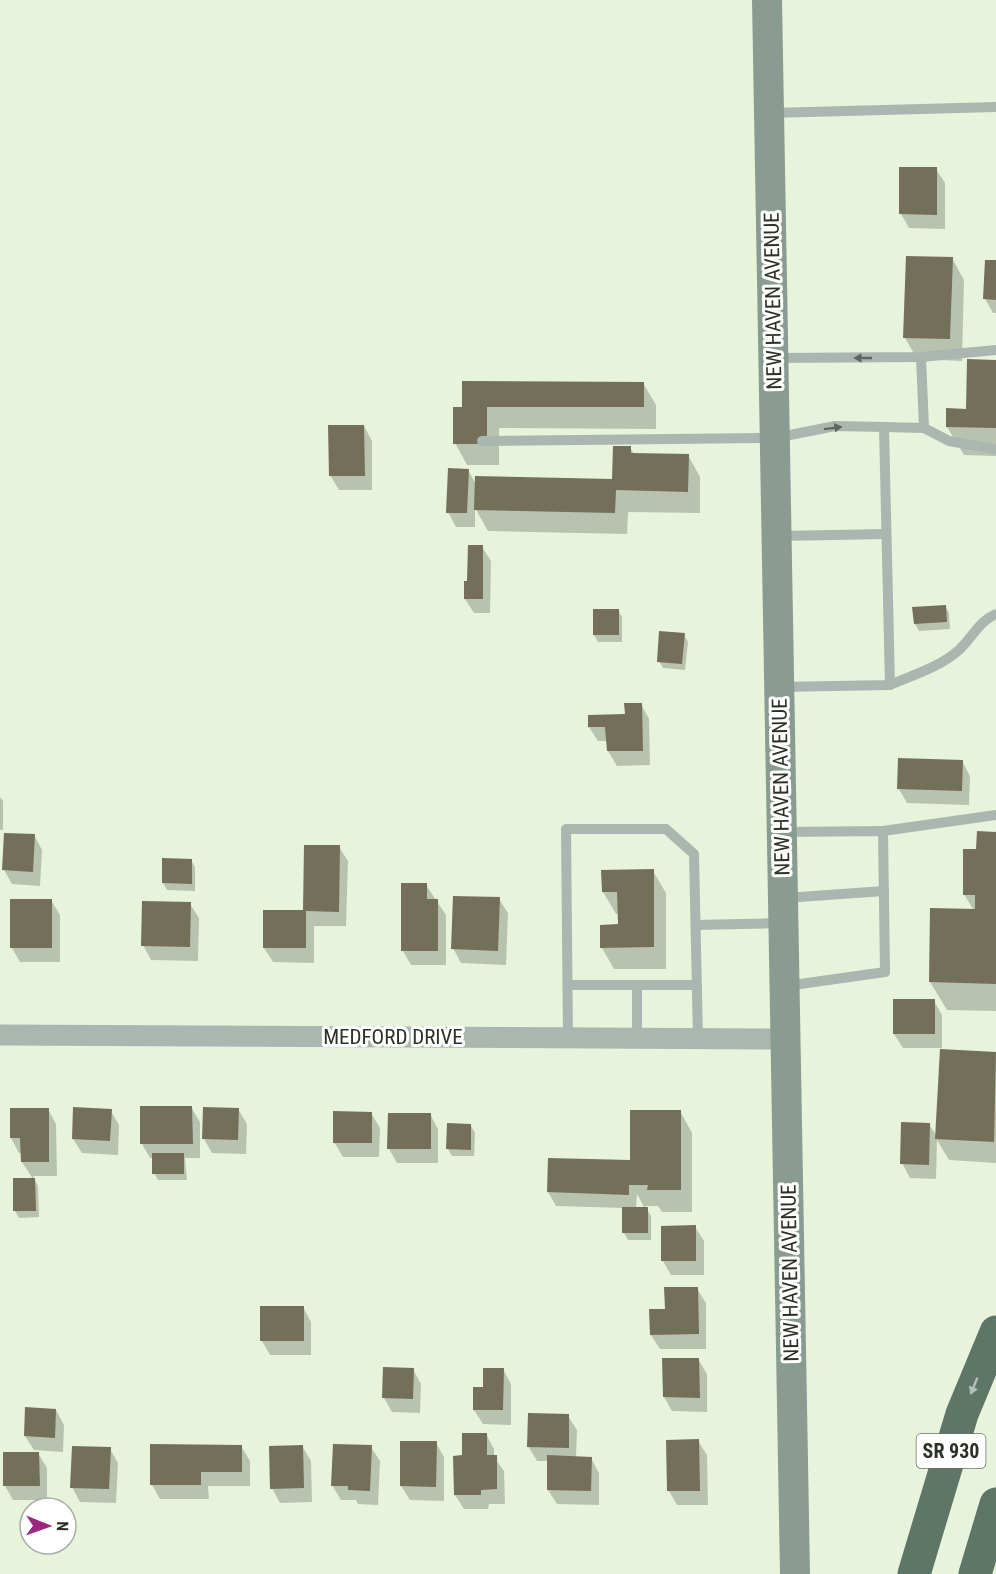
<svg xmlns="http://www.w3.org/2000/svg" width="996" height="1574" viewBox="0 0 996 1574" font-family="'Roboto Condensed',sans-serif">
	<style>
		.shadow { fill: #0003; fill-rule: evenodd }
		.building { fill: #736f58 }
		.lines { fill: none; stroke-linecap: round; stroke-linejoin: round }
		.lane { stroke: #abb6b0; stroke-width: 10 }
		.street { stroke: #abb6b0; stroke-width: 21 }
		.secondary { stroke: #8a9b91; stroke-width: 30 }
		.highway { stroke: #5e7668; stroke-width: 33 }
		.oneway { fill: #5f665e }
		.oneway2 { fill: #b7c1bb }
		.labels { text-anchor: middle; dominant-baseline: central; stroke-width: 6; stroke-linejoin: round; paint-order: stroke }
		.shield { fill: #fff; stroke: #6b6f68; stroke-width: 1.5 }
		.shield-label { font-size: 20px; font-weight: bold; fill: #2c3128 }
		.street-label { font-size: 21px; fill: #2c3128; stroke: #fff }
	</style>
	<rect width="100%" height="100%" fill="#e7f4db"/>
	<g class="shadow">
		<polygon points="936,169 945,183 945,229 909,228 901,214"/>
		<polygon points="952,258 964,280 962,361 917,359 905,338"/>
		<polygon points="996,262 996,313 993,313 985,299"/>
		<polygon points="996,361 996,456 964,455 947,427 968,410"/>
		<polygon points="643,383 656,405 656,429 499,428 499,465 467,465 455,443 455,408"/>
		<polygon points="364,426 372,441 372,490 339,490 330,475"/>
		<polygon points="630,448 634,454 688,455 700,477 700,513 628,512 627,534 488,531 475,508 475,527 456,527 448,512 468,470 477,486 614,480"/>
		<polygon points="482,547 491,561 490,613 474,613 465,599"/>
		<polygon points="945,606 949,613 950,629 919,631 915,624 914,608"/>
		<polygon points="594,610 618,610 622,617 622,642 598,642 594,635"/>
		<polygon points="684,635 688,642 685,670 663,668 659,661"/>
		<polygon points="641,704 649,719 650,765 617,766 608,751 608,741 598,741 589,727 626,716"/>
		<polygon points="962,761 970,776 969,805 907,803 899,789"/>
		<polygon points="0,797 3,801 3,830 0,830"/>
		<polygon points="996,833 996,1011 947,1010 930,982 974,911 964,894 977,851"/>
		<polygon points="34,835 42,850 40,886 12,884 4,870"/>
		<polygon points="339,847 348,861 346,926 314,926 314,963 273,962 264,948 304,912"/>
		<polygon points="191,860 195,867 195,891 167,890 163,883"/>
		<polygon points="653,871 666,893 666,969 614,969 602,948 619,926 619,914 616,914 603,892"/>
		<polygon points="426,885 446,915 446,965 411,965 403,951"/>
		<polygon points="499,899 508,913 506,965 461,963 453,948"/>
		<polygon points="51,900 60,915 60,962 20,962 12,948"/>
		<polygon points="190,904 199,918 198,961 151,960 143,945"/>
		<polygon points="934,1001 942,1015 942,1050 996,1053 996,1163 949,1160 937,1140 936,1179 910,1178 902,1163 929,1124 937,1137 942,1048 903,1048 894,1034"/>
		<polygon points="191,1107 200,1122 200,1158 185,1158 187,1180 158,1180 154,1173 154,1158 150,1158 142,1144"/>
		<polygon points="48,1109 56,1124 57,1176 33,1176 38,1186 39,1217 19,1218 15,1211 33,1179 22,1162 22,1153 19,1153 11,1138 11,1110"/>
		<polygon points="238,1109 247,1124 246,1154 212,1153 204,1139"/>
		<polygon points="111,1111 119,1125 118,1155 82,1153 73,1139"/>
		<path d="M680,1111L692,1133V1212H662L658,1206H645L651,1216V1240H628L624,1233V1208L556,1206L548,1192L629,1162ZM637,1194L645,1209H636Z"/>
		<polygon points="371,1113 380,1128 379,1157 343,1157 334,1142"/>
		<polygon points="430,1114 438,1129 438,1163 397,1163 389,1149"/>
		<polygon points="471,1126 475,1133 474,1156 452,1156 448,1149"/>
		<polygon points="695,1227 704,1241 704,1275 671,1275 663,1261"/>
		<polygon points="697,1289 706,1303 706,1349 660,1349 651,1335 666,1310"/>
		<polygon points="303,1307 311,1322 311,1355 270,1355 262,1341"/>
		<polygon points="698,1359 707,1374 707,1412 672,1411 664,1397"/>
		<polygon points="413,1369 421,1384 420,1413 392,1412 384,1398"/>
		<polygon points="503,1369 511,1384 511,1425 483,1424 474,1410 485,1389"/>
		<polygon points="56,1410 64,1425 63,1452 34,1450 25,1436"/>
		<polygon points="568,1416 577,1430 576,1458 591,1458 599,1473 599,1505 557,1504 548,1490 549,1461 537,1461 528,1446"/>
		<polygon points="486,1434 494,1449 494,1457 504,1471 505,1504 489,1504 488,1509 464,1509 455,1495 464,1457"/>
		<polygon points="698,1441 707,1455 708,1505 677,1505 669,1491"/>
		<polygon points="436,1443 444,1457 444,1501 410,1500 401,1486"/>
		<polygon points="241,1446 250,1461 250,1486 208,1486 209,1499 160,1499 152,1485"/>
		<polygon points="302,1446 311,1461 312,1502 280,1503 272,1488"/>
		<polygon points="371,1447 380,1461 378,1505 358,1504 356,1500 341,1500 332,1485"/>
		<polygon points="110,1449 118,1463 116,1503 80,1502 72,1487"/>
		<polygon points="38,1453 47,1468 47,1500 13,1500 5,1486"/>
	</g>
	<g class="building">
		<polygon points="899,167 937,167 937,215 899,214"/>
		<polygon points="906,256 953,257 950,339 903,338"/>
		<polygon points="985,260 996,260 996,300 983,299"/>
		<polygon points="967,359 996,360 996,428 946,427 946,408 966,409"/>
		<polygon points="462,381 644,382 644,407 487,407 487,444 453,444 453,407 462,407"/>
		<polygon points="328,425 364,425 365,476 329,476"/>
		<polygon points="613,446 631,446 631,453 689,454 688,492 616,490 615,513 474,510 475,476 612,479"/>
		<polygon points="448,468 469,469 467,513 446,513"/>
		<polygon points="468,545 483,545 483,599 464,599 464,581 467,581"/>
		<polygon points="946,605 947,622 914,624 912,607"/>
		<rect x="593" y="609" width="26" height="26"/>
		<polygon points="659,631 685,633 682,664 657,662"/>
		<polygon points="624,703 642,703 643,751 607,751 605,727 588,727 588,715 625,714"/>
		<polygon points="898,758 963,760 962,791 897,789"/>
		<polygon points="977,831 996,832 996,984 929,982 930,908 975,909 975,895 963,895 963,849 976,849"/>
		<polygon points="4,833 35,834 33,872 2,870"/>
		<polygon points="304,845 340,845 339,912 306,911 306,948 263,948 263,910 303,910"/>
		<polygon points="162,858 192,859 192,884 162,883"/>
		<polygon points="654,869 654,947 600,948 600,925 618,924 617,892 602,892 601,870"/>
		<polygon points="401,883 427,883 427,899 438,899 438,951 401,951"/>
		<polygon points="453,896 500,897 498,951 451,949"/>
		<rect x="10" y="899" width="42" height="49"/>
		<polygon points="142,901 191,902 190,947 141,946"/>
		<rect x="893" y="999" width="42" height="35"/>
		<polygon points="940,1049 996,1052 994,1142 935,1139"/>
		<polygon points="140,1106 192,1106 193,1144 140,1144"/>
		<polygon points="73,1107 112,1109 110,1141 72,1139"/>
		<polygon points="203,1107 239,1108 238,1140 202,1139"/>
		<polygon points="10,1108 49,1108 49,1162 21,1162 20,1138 10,1138"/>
		<polygon points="630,1110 681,1110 681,1190 647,1190 648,1185 629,1185 629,1195 547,1192 548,1158 630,1160"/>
		<polygon points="333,1111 372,1112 372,1143 333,1143"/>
		<polygon points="388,1113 431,1113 431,1149 387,1149"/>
		<polygon points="901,1122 930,1123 929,1165 900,1164"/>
		<polygon points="447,1123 471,1124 471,1150 446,1149"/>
		<rect x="152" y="1153" width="32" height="21"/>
		<polygon points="13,1178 35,1178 36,1211 13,1211"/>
		<rect x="622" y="1207" width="26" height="26"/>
		<polygon points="696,1225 696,1261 661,1261 661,1226"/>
		<polygon points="664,1287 698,1287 699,1334 650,1335 649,1309 665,1309"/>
		<rect x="260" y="1306" width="44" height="35"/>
		<polygon points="662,1358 699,1358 700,1398 663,1397"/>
		<polygon points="383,1367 414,1368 413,1399 382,1398"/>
		<polygon points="483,1368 504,1368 503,1410 473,1410 473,1387 483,1387"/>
		<polygon points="25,1407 56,1409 55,1438 24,1436"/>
		<polygon points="528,1413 569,1414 569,1448 527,1447"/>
		<polygon points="462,1433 487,1433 487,1455 497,1455 497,1489 481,1490 481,1495 454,1495 453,1456 462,1455"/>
		<polygon points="699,1439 700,1491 667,1491 666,1440"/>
		<polygon points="400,1441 437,1441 436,1487 400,1486"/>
		<polygon points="150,1444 242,1445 242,1472 201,1472 201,1485 150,1485"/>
		<polygon points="333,1444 372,1445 370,1491 348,1490 348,1486 331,1486"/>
		<polygon points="303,1445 304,1488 270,1489 269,1446"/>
		<polygon points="72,1446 111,1447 109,1489 70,1488"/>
		<polygon points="3,1452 39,1452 40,1486 3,1486"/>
		<polygon points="547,1455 592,1457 591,1491 547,1490"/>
	</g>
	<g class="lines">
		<g class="lane">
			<polyline points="771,113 996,107"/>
			<polyline points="921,357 924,428"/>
			<polyline points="774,358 921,357 996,350"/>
			<polyline points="482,441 775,438 835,426 884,427 924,428 949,441 996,449"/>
			<polyline points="779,536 886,534"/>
			<path d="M890,685C913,675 940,667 959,650C972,638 979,621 996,614"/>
			<polyline points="780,687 890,685 884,427"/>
			<polyline points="883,831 996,815"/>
			<polyline points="782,832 883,831 885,972 786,986"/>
			<polyline points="785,898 884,891"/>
			<polyline points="696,925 780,923"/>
			<polyline points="568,985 697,985"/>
			<polyline points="568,1038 566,829 666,829 694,854 698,1039"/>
			<polyline points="637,1038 637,985"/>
		</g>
		<polyline class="street" points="0,1035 786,1039"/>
		<polyline class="secondary" points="767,0 795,1574"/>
		<g class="highway">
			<polyline points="914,1574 962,1414 996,1332"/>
			<polyline points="975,1574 996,1504"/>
		</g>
	</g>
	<defs><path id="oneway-solid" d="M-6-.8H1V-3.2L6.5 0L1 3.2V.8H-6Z" transform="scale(1.5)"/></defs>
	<g class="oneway">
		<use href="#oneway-solid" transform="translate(863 358) rotate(180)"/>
		<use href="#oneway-solid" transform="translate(833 428) rotate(-7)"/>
	</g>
	<use class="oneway2" href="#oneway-solid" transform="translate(974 1386) rotate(112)"/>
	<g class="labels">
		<rect class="shield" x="916.5" y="1434" width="69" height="34" rx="4.5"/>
		<g class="shield-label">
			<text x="951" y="1451">SR 930</text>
		</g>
		<g class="street-label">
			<text transform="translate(773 301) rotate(-91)">NEW HAVEN AVENUE</text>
			<text transform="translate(781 787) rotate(-91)">NEW HAVEN AVENUE</text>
			<text x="393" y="1037">MEDFORD DRIVE</text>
			<text transform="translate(790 1273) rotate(-91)">NEW HAVEN AVENUE</text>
		</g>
	</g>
	<g transform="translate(48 1526) rotate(91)"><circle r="28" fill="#ffffff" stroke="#abada9" stroke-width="1.5"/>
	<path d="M0-4.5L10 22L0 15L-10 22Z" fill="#9b2681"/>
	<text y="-9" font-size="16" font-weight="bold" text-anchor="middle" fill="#2c3128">N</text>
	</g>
</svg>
